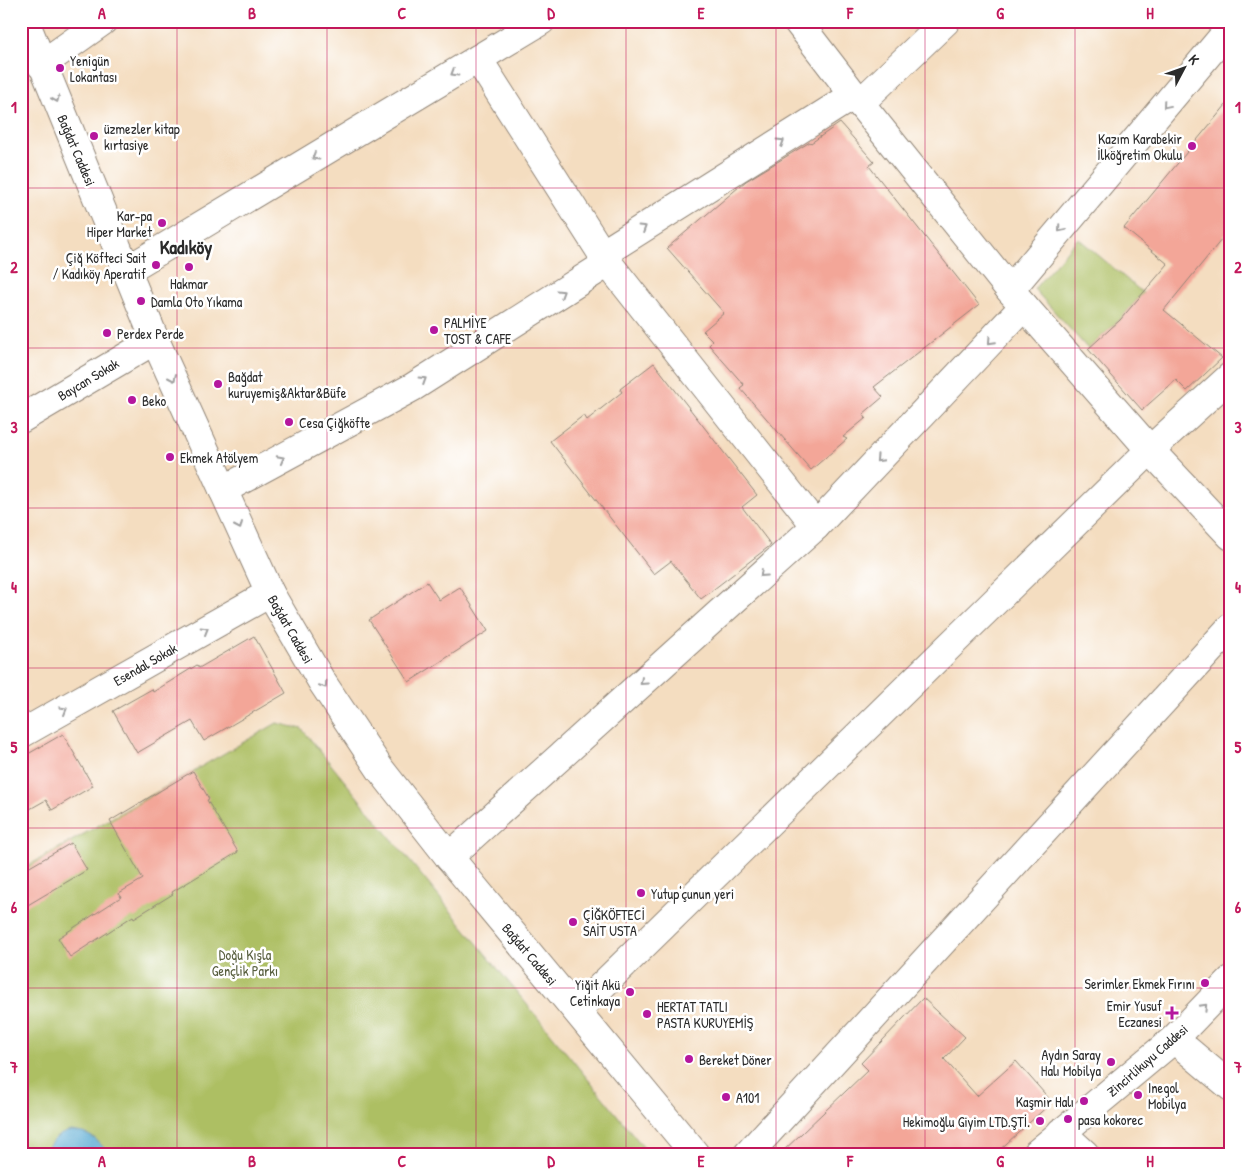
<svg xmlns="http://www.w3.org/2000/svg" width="1252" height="1175" viewBox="0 0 1252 1175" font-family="'Patrick Hand',sans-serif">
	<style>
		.green { fill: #adbf63; stroke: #6c7547 }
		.water { fill: #56a9d1; stroke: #406a7e }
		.building { fill: #f3a698 }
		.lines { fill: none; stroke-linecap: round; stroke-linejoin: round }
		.minor-casing { stroke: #908476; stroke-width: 30 }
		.primary-casing { stroke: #908476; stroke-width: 30 }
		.minor { stroke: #fff; stroke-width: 28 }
		.primary { stroke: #fff; stroke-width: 28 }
		.oneway { stroke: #a0a0a0 }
		.grid { fill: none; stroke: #c2185b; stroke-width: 1; stroke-opacity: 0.55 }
		.poi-dot { fill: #b5179e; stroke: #fff; stroke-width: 2 }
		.labels { text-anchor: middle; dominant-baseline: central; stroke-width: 5; stroke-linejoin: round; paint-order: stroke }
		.poi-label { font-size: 14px; fill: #2b2b2b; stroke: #fff; text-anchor: start }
		.street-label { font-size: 14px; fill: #2b2b2b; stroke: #fff }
		.park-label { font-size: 14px; fill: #585f3f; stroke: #fff }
		.district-label { font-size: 19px; font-weight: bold; fill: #2b2b2b; stroke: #fff }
		.neatline { fill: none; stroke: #c2185b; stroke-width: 2 }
		.grid-label { font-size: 16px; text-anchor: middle; font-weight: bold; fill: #c2185b }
	</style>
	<rect width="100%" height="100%" fill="#fff"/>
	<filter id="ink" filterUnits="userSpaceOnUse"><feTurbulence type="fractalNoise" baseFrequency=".02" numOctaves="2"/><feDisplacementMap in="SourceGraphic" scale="10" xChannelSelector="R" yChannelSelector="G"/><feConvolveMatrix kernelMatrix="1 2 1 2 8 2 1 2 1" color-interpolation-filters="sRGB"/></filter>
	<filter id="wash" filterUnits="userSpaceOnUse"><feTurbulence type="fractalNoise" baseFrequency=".0096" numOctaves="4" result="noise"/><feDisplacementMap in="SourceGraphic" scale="20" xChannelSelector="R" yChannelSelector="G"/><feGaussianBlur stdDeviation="1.12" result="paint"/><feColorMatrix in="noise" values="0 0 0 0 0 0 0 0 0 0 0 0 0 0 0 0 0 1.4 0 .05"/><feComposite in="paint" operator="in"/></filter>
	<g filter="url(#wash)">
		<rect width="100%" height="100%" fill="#f4ddc0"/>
		<g class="green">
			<polygon points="1078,238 1143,293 1120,320 1088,349 1034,289"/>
			<polygon points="277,723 302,729 649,1154 21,1154 21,870"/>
		</g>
		<path class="water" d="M71,1131C91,1133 97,1139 109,1154H44C51,1141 57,1134 71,1131Z"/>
		<g id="blocks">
			<g class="building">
				<polygon points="1231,99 1231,228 1164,310 1222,358 1187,391 1176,380 1142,410 1088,349 1120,320 1168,264 1124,228"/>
				<polygon points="840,123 874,162 869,166 979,305 874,387 883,397 863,414 866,418 843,437 847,439 811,470 740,388 744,385 709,345 713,341 703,331 724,313 667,248 746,181 810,142 811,143"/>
				<polygon points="654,363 757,495 742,507 771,545 701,599 671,561 654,574 550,441 584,415 587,420 622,392 620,389"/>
				<polygon points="427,582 439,600 460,587 488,631 409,682 369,620"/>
				<polygon points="254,636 286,693 204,741 192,721 137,753 113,711 152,689 153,692 197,665 199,668"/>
				<polygon points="63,734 93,786 52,810 46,800 21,814 21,758"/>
				<polygon points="193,771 209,799 207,800 238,852 172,892 173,894 134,918 133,916 70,957 58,938 121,897 119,893 143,879 110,821"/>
				<polygon points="71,843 87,870 21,909 21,872"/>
				<polygon points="923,998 965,1037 944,1059 977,1096 1016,1061 1052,1102 995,1154 780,1154 868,1070 861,1063"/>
			</g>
		</g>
	</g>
	<g filter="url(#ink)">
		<use href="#blocks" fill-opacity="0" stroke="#908476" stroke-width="1"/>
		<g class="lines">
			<defs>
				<g id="minor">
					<polyline points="797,21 860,103 1010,290 1150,450 1231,536"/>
					<polyline points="478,59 608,263 816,526"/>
					<polyline points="41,65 103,21"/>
					<polyline points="860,103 946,21"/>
					<polyline points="602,254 854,95"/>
					<polyline points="127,270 541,21"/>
					<polyline points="1010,290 1231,27"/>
					<polyline points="21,419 155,340"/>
					<polyline points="223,490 413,387 608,263"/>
					<polyline points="449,857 816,526 1024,306"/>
					<polyline points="577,1010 1150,450 1231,376"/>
					<polyline points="1174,1039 1231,1087"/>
					<polyline points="1061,1132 1085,1154"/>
					<polyline points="748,1154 1231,627"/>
				</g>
				<g id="primary">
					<polyline points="25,21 155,340 270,593 322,682 380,769 449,857 695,1154"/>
					<polyline points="21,734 270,593"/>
					<polyline points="1036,1154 1174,1039 1231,980"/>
				</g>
			</defs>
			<use href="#minor" class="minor-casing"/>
			<use href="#primary" class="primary-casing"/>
			<use href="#minor" class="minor"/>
			<use href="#primary" class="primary"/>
		</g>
		<defs><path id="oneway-chevron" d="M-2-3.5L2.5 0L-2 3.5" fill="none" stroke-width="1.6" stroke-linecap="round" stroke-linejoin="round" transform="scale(1.25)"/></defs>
		<g class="oneway">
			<use href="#oneway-chevron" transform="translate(454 73) rotate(149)"/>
			<use href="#oneway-chevron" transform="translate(56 99) rotate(67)"/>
			<use href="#oneway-chevron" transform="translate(1166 105) rotate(130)"/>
			<use href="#oneway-chevron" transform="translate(781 142) rotate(-32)"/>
			<use href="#oneway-chevron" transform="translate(315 157) rotate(149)"/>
			<use href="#oneway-chevron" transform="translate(643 228) rotate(-32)"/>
			<use href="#oneway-chevron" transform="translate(1061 229) rotate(130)"/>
			<use href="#oneway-chevron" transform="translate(561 293) rotate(-32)"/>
			<use href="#oneway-chevron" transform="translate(991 341) rotate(133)"/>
			<use href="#oneway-chevron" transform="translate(173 378) rotate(66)"/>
			<use href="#oneway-chevron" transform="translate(423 380) rotate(-32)"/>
			<use href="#oneway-chevron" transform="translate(281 459) rotate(-28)"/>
			<use href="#oneway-chevron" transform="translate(879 459) rotate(133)"/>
			<use href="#oneway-chevron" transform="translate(239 526) rotate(66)"/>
			<use href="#oneway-chevron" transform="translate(763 574) rotate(138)"/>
			<use href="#oneway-chevron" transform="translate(205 630) rotate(-30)"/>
			<use href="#oneway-chevron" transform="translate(643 682) rotate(138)"/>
			<use href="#oneway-chevron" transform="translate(324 685) rotate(57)"/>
			<use href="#oneway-chevron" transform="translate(64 710) rotate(-30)"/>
			<use href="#oneway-chevron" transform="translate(1204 1007) rotate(-46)"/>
		</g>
	</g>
	<path class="grid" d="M177,21V1154M327,21V1154M476,21V1154M626,21V1154M776,21V1154M925,21V1154M1075,21V1154M21,188H1231M21,348H1231M21,508H1231M21,668H1231M21,828H1231M21,988H1231"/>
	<g class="poi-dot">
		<circle cx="60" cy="68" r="5"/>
		<circle cx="94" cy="136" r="5"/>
		<circle cx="1192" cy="146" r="5"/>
		<circle cx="162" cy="223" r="5"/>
		<circle cx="156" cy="265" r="5"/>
		<circle cx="189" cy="267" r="5"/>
		<circle cx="141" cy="301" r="5"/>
		<circle cx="434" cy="330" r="5"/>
		<circle cx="107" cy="333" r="5"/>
		<circle cx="218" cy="384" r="5"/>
		<circle cx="132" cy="400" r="5"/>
		<circle cx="289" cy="422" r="5"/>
		<circle cx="170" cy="457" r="5"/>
		<circle cx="641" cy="893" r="5"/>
		<circle cx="573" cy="922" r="5"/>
		<circle cx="1205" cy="983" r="5"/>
		<circle cx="630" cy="992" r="5"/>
		<path d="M1169.5 1005.5h5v5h5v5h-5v5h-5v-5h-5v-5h5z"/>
		<circle cx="647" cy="1014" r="5"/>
		<circle cx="689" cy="1059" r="5"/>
		<circle cx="1111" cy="1062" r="5"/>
		<circle cx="1138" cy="1095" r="5"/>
		<circle cx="726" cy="1097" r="5"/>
		<circle cx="1084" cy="1101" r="5"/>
		<circle cx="1068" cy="1119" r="5"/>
		<circle cx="1040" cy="1121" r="5"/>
	</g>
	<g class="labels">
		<g class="poi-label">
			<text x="70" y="60">Yenigün<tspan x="70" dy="16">Lokantası</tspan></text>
			<text x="104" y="128">üzmezler kitap<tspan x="104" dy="16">kırtasiye</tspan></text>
			<text x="1182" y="138" text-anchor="end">Kazım Karabekir<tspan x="1182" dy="16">İlköğretim Okulu</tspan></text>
			<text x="152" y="215" text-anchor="end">Kar-pa<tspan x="152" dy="16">Hiper Market</tspan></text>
			<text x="146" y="257" text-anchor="end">Çiğ Köfteci Sait<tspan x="146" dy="16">/ Kadıköy Aperatif</tspan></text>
			<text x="189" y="283" text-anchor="middle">Hakmar</text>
			<text x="151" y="301">Damla Oto Yıkama</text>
			<text x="444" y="322">PALMİYE<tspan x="444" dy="16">TOST &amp; CAFE</tspan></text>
			<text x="117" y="333">Perdex Perde</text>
			<text x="228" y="376">Bağdat<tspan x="228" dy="16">kuruyemiş&amp;Aktar&amp;Büfe</tspan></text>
			<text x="142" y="400">Beko</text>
			<text x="299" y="422">Cesa Çiğköfte</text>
			<text x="180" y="457">Ekmek Atölyem</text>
			<text x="651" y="893">Yutup'çunun yeri</text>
			<text x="583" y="914">ÇİĞKÖFTECİ<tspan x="583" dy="16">SAİT USTA</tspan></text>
			<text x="1195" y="983" text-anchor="end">Serimler Ekmek Fırını</text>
			<text x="620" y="984" text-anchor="end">Yiğit Akü<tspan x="620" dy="16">Cetinkaya</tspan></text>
			<text x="1162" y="1005" text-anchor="end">Emir Yusuf<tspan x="1162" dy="16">Eczanesi</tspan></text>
			<text x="657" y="1006">HERTAT TATLI<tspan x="657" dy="16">PASTA KURUYEMİŞ</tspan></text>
			<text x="1101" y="1054" text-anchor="end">Aydın Saray<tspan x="1101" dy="16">Halı Mobilya</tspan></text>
			<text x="699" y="1059">Bereket Döner</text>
			<text x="1148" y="1087">Inegol<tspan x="1148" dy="16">Mobilya</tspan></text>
			<text x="736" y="1097">A101</text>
			<text x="1074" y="1101" text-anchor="end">Kaşmir Halı</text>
			<text x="1078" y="1119">pasa kokorec</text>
			<text x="1030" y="1121" text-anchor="end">Hekimoğlu Giyim LTD.ŞTİ.</text>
		</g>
		<g class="street-label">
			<text transform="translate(77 150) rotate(67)">Bağdat Caddesi</text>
			<text transform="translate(88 379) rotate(-31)">Baycan Sokak</text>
			<text transform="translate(291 629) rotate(60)">Bağdat Caddesi</text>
			<text transform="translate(145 664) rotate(-30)">Esendal Sokak</text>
			<text transform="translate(530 954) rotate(50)">Bağdat Caddesi</text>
			<text transform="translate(1147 1060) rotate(-41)">Zincirlikuyu Caddesi</text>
		</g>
		<g class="park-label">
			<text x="245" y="954">Doğu Kışla<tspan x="245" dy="16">Gençlik Parkı</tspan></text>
		</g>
		<g class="district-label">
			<text x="186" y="247">Kadıköy</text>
		</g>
	</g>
	<rect width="1252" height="1175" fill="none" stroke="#fff" stroke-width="55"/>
	<g transform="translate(1184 68) rotate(49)" stroke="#ffffff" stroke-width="4" paint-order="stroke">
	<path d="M0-4L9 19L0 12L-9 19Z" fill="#2b2b2b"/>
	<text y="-8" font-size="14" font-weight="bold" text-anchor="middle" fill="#2b2b2b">K</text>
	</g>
	<rect x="28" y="28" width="1196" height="1120" class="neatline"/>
	<g class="grid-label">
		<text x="102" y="19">A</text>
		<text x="252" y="19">B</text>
		<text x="402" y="19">C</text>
		<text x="551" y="19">D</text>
		<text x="701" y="19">E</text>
		<text x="850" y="19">F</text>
		<text x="1000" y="19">G</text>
		<text x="1150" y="19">H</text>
		<text x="14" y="113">1</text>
		<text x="1238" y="113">1</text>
		<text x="14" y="273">2</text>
		<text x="1238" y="273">2</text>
		<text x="14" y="433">3</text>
		<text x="1238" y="433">3</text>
		<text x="14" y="593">4</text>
		<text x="1238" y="593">4</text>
		<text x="14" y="753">5</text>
		<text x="1238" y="753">5</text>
		<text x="14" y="913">6</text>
		<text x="1238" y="913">6</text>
		<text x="14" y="1073">7</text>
		<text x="1238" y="1073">7</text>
		<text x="102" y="1167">A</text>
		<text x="252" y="1167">B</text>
		<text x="402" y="1167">C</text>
		<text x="551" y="1167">D</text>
		<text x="701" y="1167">E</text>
		<text x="850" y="1167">F</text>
		<text x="1000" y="1167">G</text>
		<text x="1150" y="1167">H</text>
	</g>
</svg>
